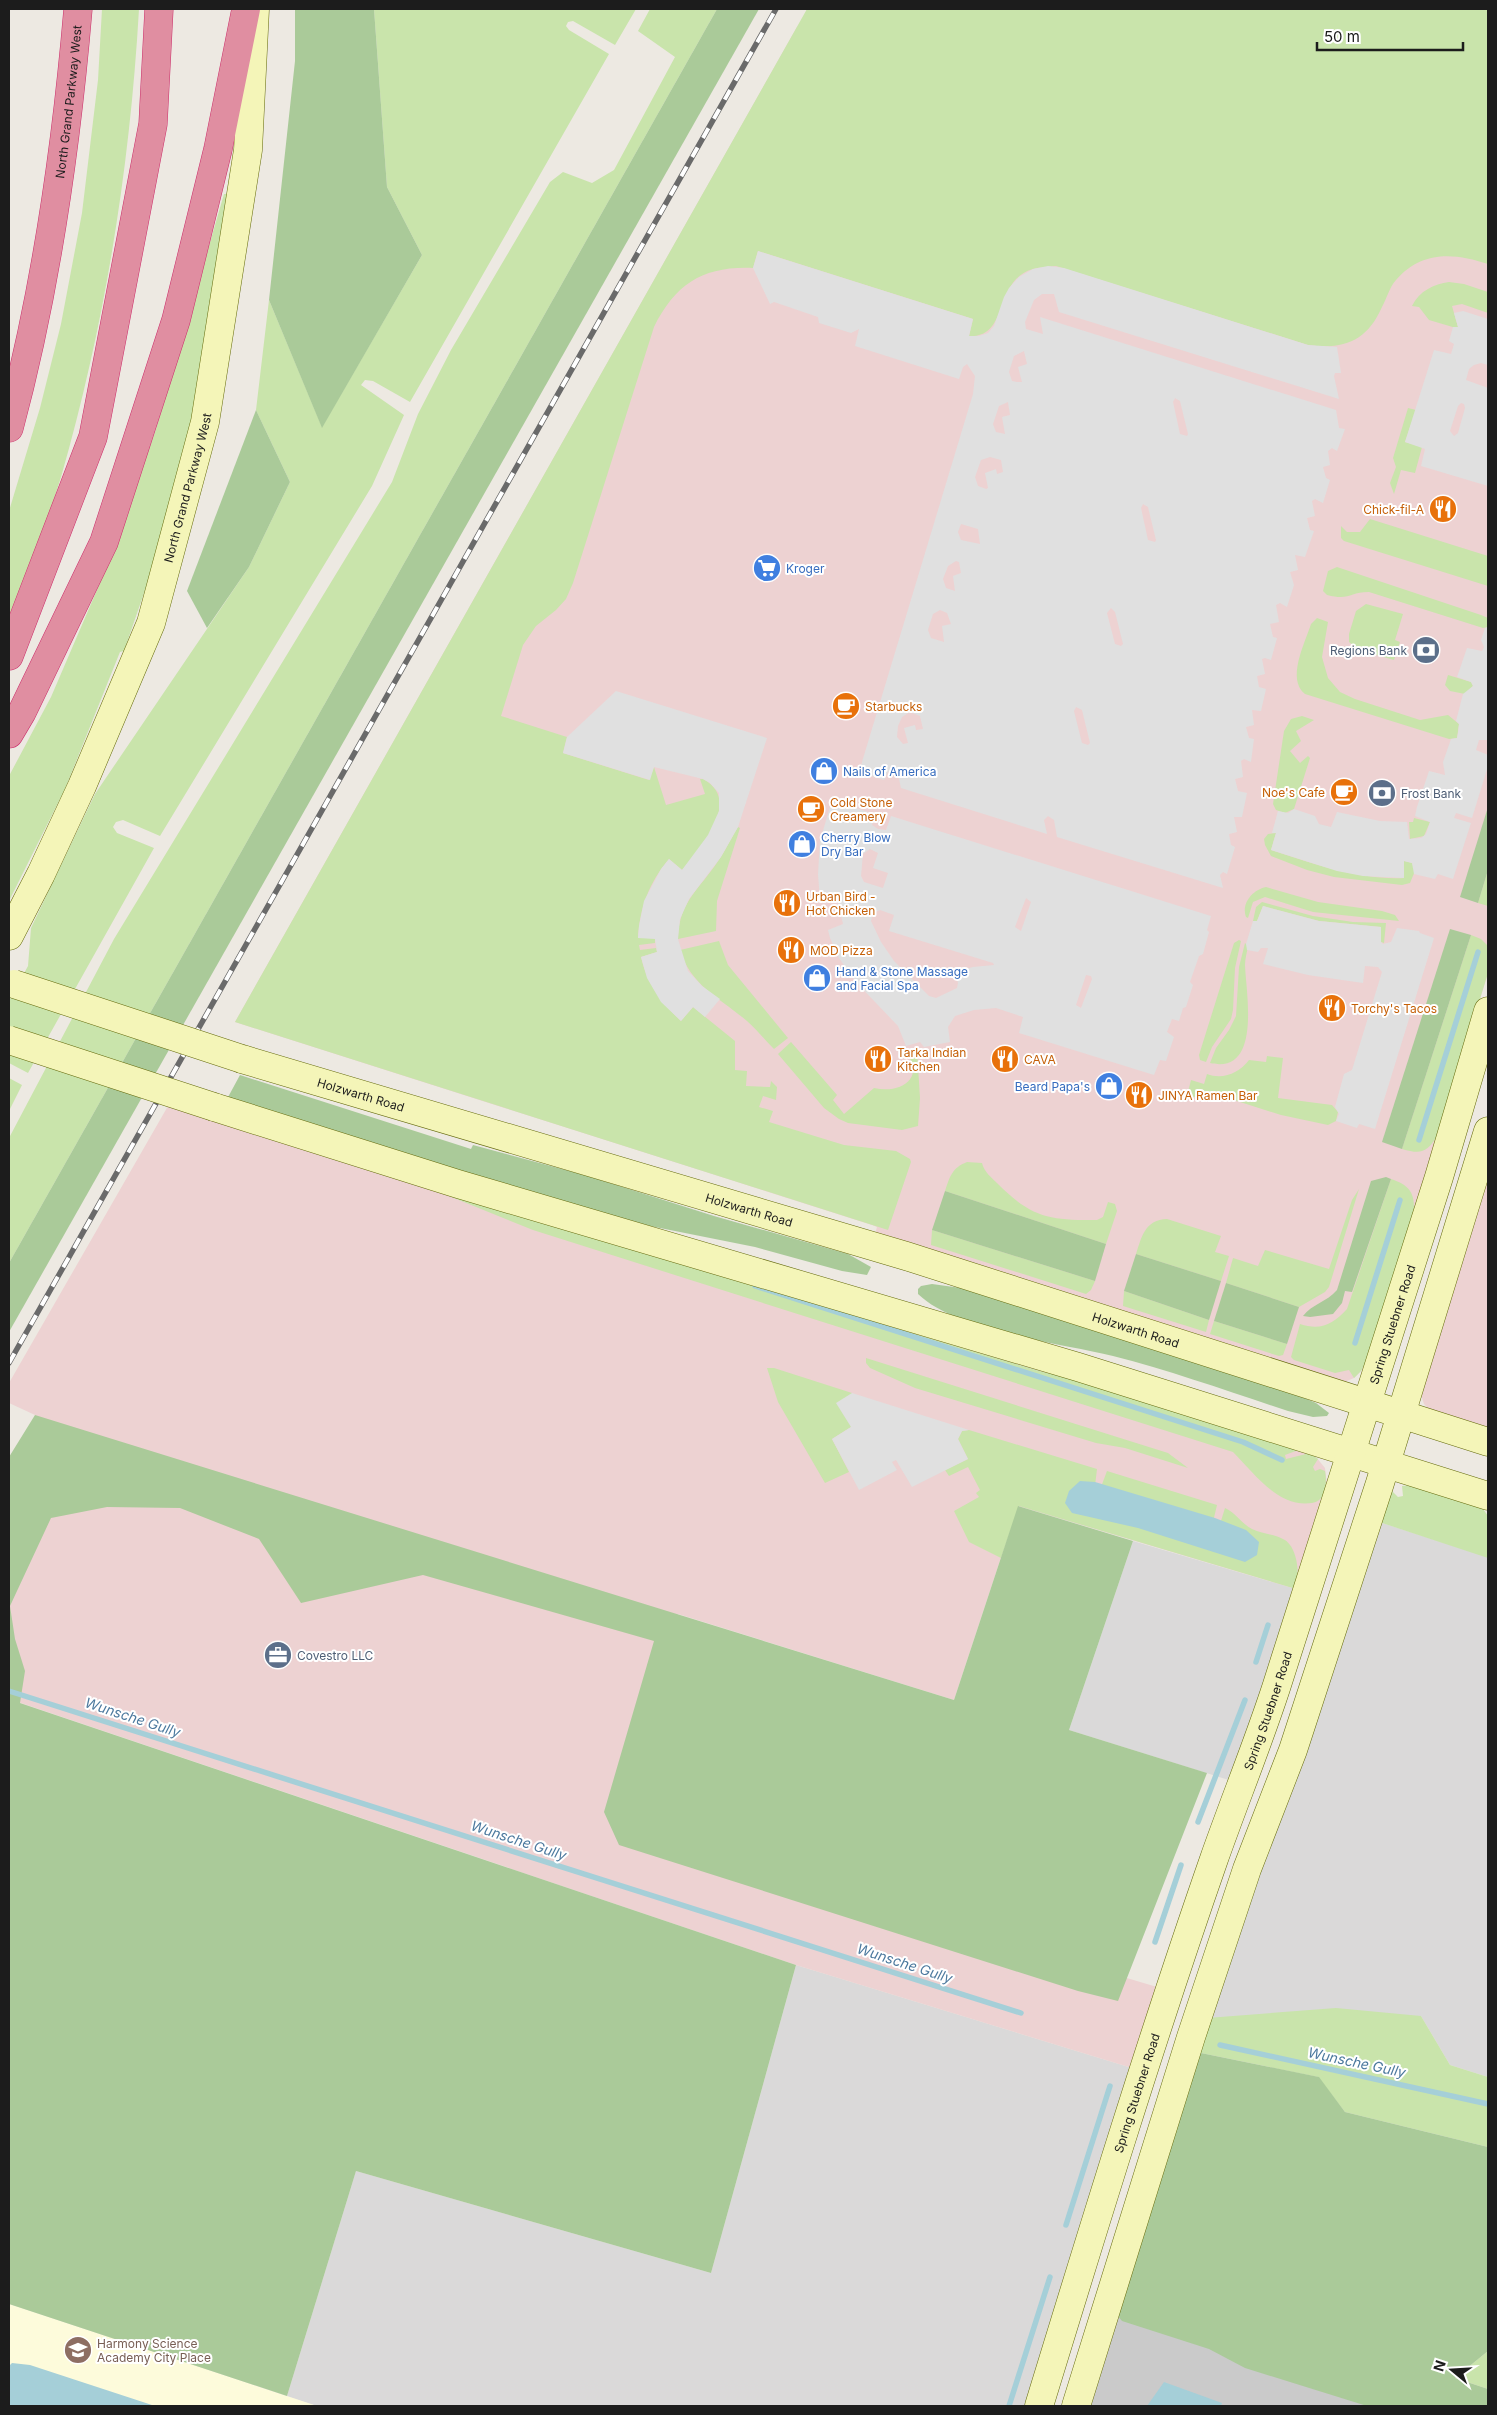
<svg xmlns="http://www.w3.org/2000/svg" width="1497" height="2415" viewBox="0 0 1497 2415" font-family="Inter,sans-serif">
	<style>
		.residential { fill: #dad9d9 }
		.commercial { fill: #edd2d2 }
		.education { fill: #fdfbdb }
		.religious { fill: #cacaca }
		.grass { fill: #c9e4ab }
		.forest { fill: #aaca99 }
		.parking { fill: #e0e0e0; fill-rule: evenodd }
		.water { fill: #a5cfd8 }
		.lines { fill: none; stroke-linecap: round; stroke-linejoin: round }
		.stream { stroke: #a5cfd8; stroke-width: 5.5 }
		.secondary-casing { stroke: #646a0c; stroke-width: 29 }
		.motorway-casing { stroke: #cb2f6b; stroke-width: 29 }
		.secondary { stroke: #f4f5b8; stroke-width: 28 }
		.motorway { stroke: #e08ea1; stroke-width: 28 }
		.rail-casing { stroke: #6a6a6a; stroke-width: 5.5 }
		.rail { stroke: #fff; stroke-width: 4; stroke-dasharray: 11; stroke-linecap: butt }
		.secondary-bridge-casing { stroke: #646a0c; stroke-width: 29; stroke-linecap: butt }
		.secondary-bridge { stroke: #f4f5b8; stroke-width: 28 }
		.labels { text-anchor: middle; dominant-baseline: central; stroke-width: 4; stroke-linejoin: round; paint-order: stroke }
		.street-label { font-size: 12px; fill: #1c1c1c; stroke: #fff }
		.food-label { font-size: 12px; fill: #c56008; stroke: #fff; text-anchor: start }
		.shop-label { font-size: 12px; fill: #366cbe; stroke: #fff; text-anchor: start }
		.service-label { font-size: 12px; fill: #4e5e75; stroke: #fff; text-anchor: start }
		.education-label { font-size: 12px; fill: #785e54; stroke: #fff; text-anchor: start }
		.water-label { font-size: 14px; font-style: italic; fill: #4c799e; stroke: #fff }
	</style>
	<rect width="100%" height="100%" fill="#ede9e2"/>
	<g class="residential">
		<polygon points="1376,1521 1488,1557 1488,2077 1450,2065 1421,2016 1207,2018"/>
		<polygon points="1133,1541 1296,1589 1232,1781 1069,1730"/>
		<polygon points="796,1965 1132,2068 1026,2406 317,2406 287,2396 356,2171 711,2273"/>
	</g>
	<g class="commercial">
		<polygon points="797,27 1488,251 1488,973 1368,1358 1361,1371 1354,1378 1342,1383 874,1237 877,1227 872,1225 235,1022"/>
		<polygon points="168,1106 444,1194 1043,1372 1101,1386 1306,1450 1316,1457 1325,1468 1327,1485 1296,1589 1018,1506 954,1700 678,1614 620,1827 1157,1987 1132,2068 796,1965 9,1699 9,1596 35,1415 9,1403 9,1383"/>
		<polygon points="1488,1164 1488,1433 1434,1415 1424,1404 1420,1392"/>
	</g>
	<polygon class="education" points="9,2304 317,2406 9,2406"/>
	<polygon class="religious" points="1120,2296 1445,2406 1086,2406"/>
	<g class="grass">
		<path d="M102,9H139C130,167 105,324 61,477C45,529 27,579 9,630V511L40,408L61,324L82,213L98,80Z"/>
		<polygon points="374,9 636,9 615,45 573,21 568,22 566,26 569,30 609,54 410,402 373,381 365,380 361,385 404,415 372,486 160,836 123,820 116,822 113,827 117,833 154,848 28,1073 9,1063 9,1001 28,966 31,928 95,794 249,567 290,482 256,410 269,300 322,427 422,255 387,187"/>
		<polygon points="650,9 717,9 9,1263 9,1138 114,939 392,482 418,414 451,350 550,182 563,172 592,183 614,170 675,57 638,31"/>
		<path d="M807,9H1488V264C1455,253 1422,250 1396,280C1389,288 1387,298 1382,307C1367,341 1344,350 1308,345L1056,266C1049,267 1040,267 1033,269C993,280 1010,338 969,336L973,319L758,251L753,268C704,266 676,283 654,327L573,583L566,599L556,610L536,626L523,645L501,716L567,737L563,753L649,780L654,767L666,805L705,794L700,779H703C743,800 701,849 682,870L669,859C649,883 640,907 638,938H655V943L639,945L640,950L656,948L657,952L641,957C647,984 661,1002 681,1021L693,1007L735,1041V1070L747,1071L746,1086L770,1087L771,1081L777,1087L776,1100L763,1096L759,1107L773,1111L769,1122L844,1145L896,1151L910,1159L911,1162L888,1230L235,1022Z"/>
		<polygon points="224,194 228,194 193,414 154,564 124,651 120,652 65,789 9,901 9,776 51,697 109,562 156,429"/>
		<path d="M1449,282L1464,284L1488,292V313L1462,304L1452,306L1458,327L1456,328L1429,320L1419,307L1412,306C1419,291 1434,284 1449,282Z"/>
		<polygon points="1408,408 1416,410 1405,442 1422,447 1415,473 1401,470 1394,494 1390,483 1396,467 1393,458"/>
		<polygon points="1370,519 1488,556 1488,586 1344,541 1341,538 1341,526 1347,532 1360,532"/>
		<path d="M1337,567L1481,615L1488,618V627L1483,628L1369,592C1349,592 1350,601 1327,595L1323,591L1328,571Z"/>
		<polygon points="1366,604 1403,614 1395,640 1400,642 1394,660 1359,650 1349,642 1349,634 1356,611"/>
		<path d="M1317,618L1328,622L1322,657L1328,678L1340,692L1355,699L1420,720L1448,715L1459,724L1457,738L1449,739L1305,694C1286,679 1305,643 1311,624Z"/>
		<polygon points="1448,675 1471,682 1473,686 1465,694 1450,691 1445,685"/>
		<polygon points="1302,716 1314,720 1296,731 1301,741 1290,751 1300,763 1308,756 1310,758 1294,809 1285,813 1276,810 1273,804 1284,731 1291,719"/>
		<polygon points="1414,818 1430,822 1424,836 1410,839 1409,822 1413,822"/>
		<path d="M738,827L740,828L717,901L716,931L678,939C679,906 693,895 711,871C722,857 729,842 738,827Z"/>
		<path d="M1276,833L1271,850C1315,864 1358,880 1404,878V861L1412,863L1415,871L1410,883L1402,885L1334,877L1307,870L1271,856L1265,845L1264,839L1268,834Z"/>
		<polygon points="1488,870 1488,906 1478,903"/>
		<path d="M1266,887L1318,902L1382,911L1395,915L1399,921L1313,912L1265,897L1253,902L1248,918L1246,917C1241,904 1252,890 1266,887Z"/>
		<polygon points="1262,902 1313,916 1353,922 1386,923 1384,943 1381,942 1381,927 1319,921 1263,906 1257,921 1253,921 1256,907"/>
		<path d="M1471,935L1481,939L1488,946V973L1438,1135C1427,1152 1422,1155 1402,1149Z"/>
		<polygon points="1239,940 1241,941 1235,968 1233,1010 1231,1019 1212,1047 1206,1062 1200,1060 1199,1055 1234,943"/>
		<path d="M719,941L728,965L788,1038L774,1049C765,1040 757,1030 747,1021C720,998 691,986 680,950Z"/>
		<path d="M1245,943L1248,946C1247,952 1245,959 1245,965C1246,993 1262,1075 1210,1063L1216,1048L1229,1030L1236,1016L1239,967Z"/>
		<path d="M791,1042L837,1095L833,1100L844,1114L874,1088C900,1094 926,1079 906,1052L917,1050L920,1098L918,1126L902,1130L848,1123L839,1119L824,1108L778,1054Z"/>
		<path d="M1267,1056L1283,1058L1278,1098L1332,1105L1338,1112L1336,1121L1328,1125L1281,1115L1209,1092L1205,1091L1191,1099L1187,1096L1191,1080L1204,1084L1207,1074C1223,1080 1239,1073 1249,1060L1266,1062Z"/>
		<polygon points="9,1078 22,1085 9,1111"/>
		<path d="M967,1162L982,1163C984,1172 992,1178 998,1184C1033,1219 1051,1220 1097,1220L1103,1217L1108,1202L1115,1204L1117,1211L1106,1244L945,1191C950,1176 952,1168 967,1162Z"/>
		<path d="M1391,1179C1409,1185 1415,1192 1414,1212L1368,1358L1361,1371L1354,1378L1349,1370L1335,1373L1294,1360L1291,1357L1300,1324C1321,1331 1333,1324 1347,1309Z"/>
		<polygon points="1359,1189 1329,1287 1325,1292 1299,1307 1226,1283 1233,1258 1258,1266 1265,1250 1329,1269 1352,1200"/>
		<path d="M444,1194L1043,1372L1101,1386L1301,1449L1285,1455L1286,1459L1310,1453L1318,1459L1313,1467L1315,1471L1320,1469L1325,1471C1327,1482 1327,1501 1312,1503C1278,1508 1255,1474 1233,1452L533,1230Z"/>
		<path d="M1167,1219L1221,1236L1215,1252L1229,1256L1221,1281L1136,1254C1142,1236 1145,1220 1167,1219Z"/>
		<polygon points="932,1230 1095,1281 1091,1290 1086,1294 931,1245"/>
		<polygon points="1124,1291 1209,1320 1206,1332 1123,1306"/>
		<polygon points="1214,1321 1287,1344 1283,1355 1279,1356 1210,1334"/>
		<polygon points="866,1358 1168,1453 1188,1468 1125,1448 1096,1443 915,1388 870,1368 866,1363"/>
		<polygon points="767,1368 774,1368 852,1393 851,1427 832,1439 849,1472 825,1483 778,1402"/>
		<path d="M969,1430L1097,1469L1095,1486L1101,1487L1107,1471L1217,1505L1213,1522L1220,1524L1225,1508C1236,1513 1242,1524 1252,1529C1262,1534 1273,1534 1283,1539C1298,1546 1300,1575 1296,1589L1019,1506L1001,1558L969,1542L954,1511L979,1497L976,1493L980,1490L968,1467L949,1476L945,1470L968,1459L958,1439L962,1431Z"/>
		<polygon points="1412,1485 1481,1506 1488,1516 1488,1558 1376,1521 1385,1498 1392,1491 1398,1497 1403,1496 1402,1486"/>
		<polygon points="1336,2008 1421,2016 1450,2065 1488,2077 1488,2147 1345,2112 1318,2077 1196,2052 1207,2018"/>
		<polygon points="1488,2351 1488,2389 1455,2378"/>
	</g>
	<g class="forest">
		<polygon points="295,9 374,9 387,187 422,255 322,428 269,300 295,61"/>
		<polygon points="717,9 759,9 9,1332 9,1263"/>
		<polygon points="256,410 290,482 249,567 207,628 187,591"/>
		<polygon points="1488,807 1488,870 1478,903 1460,897"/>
		<polygon points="1450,929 1471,935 1402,1149 1382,1142"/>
		<polygon points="240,1075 471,1149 473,1145 588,1176 714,1216 848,1254 871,1267 867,1275 842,1271 755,1247 650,1226 470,1175 227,1099"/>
		<path d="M1386,1177L1391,1179L1352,1292L1345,1291L1342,1303L1333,1314L1310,1317L1303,1316C1312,1304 1327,1302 1337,1290L1371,1181Z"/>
		<polygon points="945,1191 1106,1244 1095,1281 932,1230"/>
		<polygon points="1136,1254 1221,1281 1209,1320 1124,1291"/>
		<polygon points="1226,1283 1299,1307 1287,1344 1214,1321"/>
		<path d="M932,1284L961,1288L1295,1394L1316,1403L1329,1413L1327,1416L1313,1417L1288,1411C1230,1392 1172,1371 1113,1356C1061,1343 956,1331 918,1294V1289L921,1286Z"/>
		<polygon points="35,1415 954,1700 1018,1506 1133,1541 1069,1730 1207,1773 1118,2001 1078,1991 619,1845 604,1812 654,1641 423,1575 301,1603 259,1539 180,1508 107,1507 51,1518 10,1606 15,1639 25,1671 20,1703 796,1965 711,2273 356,2171 287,2396 9,2304 9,1457"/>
		<polygon points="1196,2052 1319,2077 1345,2112 1488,2147 1488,2351 1455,2378 1488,2389 1488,2406 1367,2406 1245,2368 1209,2349 1122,2321 1118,2316"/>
	</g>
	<g class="parking">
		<path d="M758,251L973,319L969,336H979L988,333L994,326L1004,297L1009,288L1019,277L1033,269L1048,266L1064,268L1308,345L1337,347L1341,373H1335L1334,376L1339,399L1059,312L1054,294H1042L1034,300L1025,322L1026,329L1043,334L1040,317L1336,410L1339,428L1345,429L1337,451L1332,448L1328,451L1330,465L1323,467L1326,478L1330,480L1323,503L1315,499L1312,501L1315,516L1307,518L1310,530L1314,531L1305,557L1295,555L1298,570L1290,572L1294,585L1287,607L1280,603L1276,605L1279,622L1270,624L1273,637L1277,638L1271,660L1265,658L1262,659L1265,674L1257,676L1259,687L1266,689L1261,711L1252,710L1254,725L1246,727L1249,738L1254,739L1251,762L1244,759L1241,761L1243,777L1235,779L1238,791L1247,793L1242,817H1234L1237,832L1229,834L1231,845L1235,847L1227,874L1223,872L1220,875L1223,888L1057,837L1054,820L1048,816L1044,820L1047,834L901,788L897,770L888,772L884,780L859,772L973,394L975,376L967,364L963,367L959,379L855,346L859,329L851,333L819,323L818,317L774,302L770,304L753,268ZM1024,351L1027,364L1018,367L1022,382H1017L1012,381L1009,372L1014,356ZM1175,398L1180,401L1188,434L1187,436L1180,434L1173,402ZM1008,402L1010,415L1002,417L1005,434L996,432L993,424L999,406ZM990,457L1001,460L1003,472L997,474L996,469L985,473L988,488L986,489L978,486L975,477L981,460ZM1143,504L1148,507L1156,540L1155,542L1148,540L1141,508ZM961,524L978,529L980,544L961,540L958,532ZM956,561L959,562L961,573L953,576L955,591L946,588L943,579L948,566ZM1111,608L1115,612L1123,644L1121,646L1115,644L1107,613ZM940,610L947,613L951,624L942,626L944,642L931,638L928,630L933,614ZM1076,707L1082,710L1090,743L1088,745L1082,743L1074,711ZM910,712L920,716L923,729L916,730L915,725L904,728L908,743L903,744L897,737L898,726L902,717Z"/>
		<path d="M1463,311L1488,319V365L1481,363L1474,365L1469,369L1466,380L1488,388V486L1421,466L1425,449L1405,442L1434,350L1451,354L1454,344L1449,341L1453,327H1458L1454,313ZM1461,403L1464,404L1465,408L1458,433L1454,436L1450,431L1458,406Z"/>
		<polygon points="1488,627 1488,740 1479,740 1476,750 1488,755 1488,766 1472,818 1456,813 1454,818 1471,823 1453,879 1438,874 1435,879 1414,874 1412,863 1404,861 1404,878 1363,876 1337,871 1271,850 1276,833 1272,833 1278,811 1288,813 1294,809 1315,816 1319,824 1331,827 1337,812 1380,821 1407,822 1409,839 1421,838 1426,834 1430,822 1415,816 1417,807 1429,771 1445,775 1443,762 1451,739 1457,738 1458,733 1459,724 1456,721 1463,694 1473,686 1471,682 1457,677 1467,648 1482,651 1484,647 1481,640 1485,628"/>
		<polygon points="616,691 767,738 738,827 721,857 689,899 680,919 678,939 688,971 702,986 720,999 705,1017 693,1007 681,1021 661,1002 647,978 641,957 657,952 655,939 638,938 639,926 644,901 661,869 669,859 682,870 708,835 719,811 719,793 710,783 703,779 654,767 650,780 563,753 567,737"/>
		<path d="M832,800L874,814L872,825L878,829L886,830L891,816L1211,916L1207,930L1209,932L1203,954L1199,956L1190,982L1193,985L1186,1007L1183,1008L1179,1021L1172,1019L1167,1032L1174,1037L1166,1061L1160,1060L1154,1075L1019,1033L1023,1017L996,1008L974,1010L955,1016L948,1027L950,1042L924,1047L920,1042L906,1046L898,1026L855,981L839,958L830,938L828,930L843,924L837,898L820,900L818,874L820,841ZM870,849L878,853L873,868L888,873L883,888L864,882L861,876L863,854ZM1026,898L1031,902L1021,931L1015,927ZM880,910L894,915L889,931L993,963L994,965L973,967L955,972L958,983L957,988L936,998L929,996L894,961L881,942L871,921L873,913ZM1086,975L1091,976L1092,979L1081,1008L1076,1005Z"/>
		<polygon points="1263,906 1319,921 1381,927 1381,942 1383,944 1391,942 1397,928 1419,931 1420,933 1434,938 1375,1129 1359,1124 1357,1128 1336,1121 1339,1114 1335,1107 1344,1074 1352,1070 1382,972 1378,967 1365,966 1363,983 1308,975 1263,964 1268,948 1261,948 1258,952 1247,950 1246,944 1253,921 1257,921"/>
		<polygon points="852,1393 969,1430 962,1431 958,1439 968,1459 912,1487 896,1460 892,1462 897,1470 859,1490 832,1439 851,1427 836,1403"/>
	</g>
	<g class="water">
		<polygon points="1080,1481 1095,1482 1215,1518 1246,1530 1259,1542 1257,1555 1245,1562 1138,1528 1072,1513 1065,1503 1069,1491"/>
		<polygon points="12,2363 30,2365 155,2406 9,2406 9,2366"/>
		<polygon points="1164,2382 1222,2403 1221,2406 1147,2406"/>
	</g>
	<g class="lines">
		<g class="stream">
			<polyline points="1419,1140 1478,952"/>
			<polyline points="755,1286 1243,1442 1282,1460"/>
			<polyline points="1355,1343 1400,1200"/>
			<polyline points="1256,1662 1268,1625"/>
			<polyline points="9,1691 1021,2013"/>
			<polyline points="1198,1822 1245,1700"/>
			<polyline points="1155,1942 1181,1865"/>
			<polyline points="1220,2045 1488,2104"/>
			<polyline points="1066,2225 1110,2086"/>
			<polyline points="1009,2406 1050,2277"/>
		</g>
		<defs>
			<g id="secondary">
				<path id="s1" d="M9,936L41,874L82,786L151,623L205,422L248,150L255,9"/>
				<path id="s2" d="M242,1059L906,1256L1488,1442"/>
				<polyline points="214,1107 458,1184 1078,1367 1488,1496"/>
				<path id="s3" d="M1039,2406C1095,2223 1151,2040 1214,1859C1234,1802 1257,1746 1276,1688L1439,1177L1488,1011"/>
				<polyline points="1076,2406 1191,2037 1247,1869 1293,1750 1380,1483 1488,1131"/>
			</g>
			<g id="motorway">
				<path id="s4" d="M9,428C46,291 66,150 78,9"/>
				<polyline points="9,656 93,437 153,124 159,9"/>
				<polyline points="9,734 22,712 104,542 176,320 218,149 246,9"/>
			</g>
		</defs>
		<use href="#secondary" class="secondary-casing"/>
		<use href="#motorway" class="motorway-casing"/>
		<use href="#secondary" class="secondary"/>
		<use href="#motorway" class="motorway"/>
		<defs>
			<polyline id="rail" points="9,1363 776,9"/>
		</defs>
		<use href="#rail" class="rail-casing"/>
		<use href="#rail" class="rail"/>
		<defs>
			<g id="secondary-bridge">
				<polyline points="14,984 242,1059"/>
				<polyline points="9,1040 214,1107"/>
			</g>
		</defs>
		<use href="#secondary-bridge" class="secondary-bridge-casing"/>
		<use href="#secondary-bridge" class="secondary-bridge"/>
	</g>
	<defs>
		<symbol id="restaurant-disc" viewBox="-11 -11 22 22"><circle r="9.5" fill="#e8710a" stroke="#fff"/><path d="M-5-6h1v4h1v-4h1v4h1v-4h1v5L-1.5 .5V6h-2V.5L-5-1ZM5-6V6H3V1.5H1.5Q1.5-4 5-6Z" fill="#fff"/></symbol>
		<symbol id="supermarket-disc" viewBox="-11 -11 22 22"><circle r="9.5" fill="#3f7fe0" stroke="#fff"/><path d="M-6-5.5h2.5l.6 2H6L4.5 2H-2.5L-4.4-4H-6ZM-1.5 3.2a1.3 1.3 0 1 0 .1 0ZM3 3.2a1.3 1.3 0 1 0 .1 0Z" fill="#fff"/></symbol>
		<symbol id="bank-disc" viewBox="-11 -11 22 22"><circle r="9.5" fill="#5c6f8a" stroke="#fff"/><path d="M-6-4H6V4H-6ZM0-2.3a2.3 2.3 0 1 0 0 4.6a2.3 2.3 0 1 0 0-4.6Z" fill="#fff"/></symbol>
		<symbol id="cafe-disc" viewBox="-11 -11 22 22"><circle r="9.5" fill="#e8710a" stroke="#fff"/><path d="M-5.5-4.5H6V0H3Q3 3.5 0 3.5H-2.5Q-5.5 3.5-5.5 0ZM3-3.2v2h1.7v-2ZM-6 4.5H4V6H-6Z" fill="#fff"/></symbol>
		<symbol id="shop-disc" viewBox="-11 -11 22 22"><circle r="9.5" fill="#3f7fe0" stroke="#fff"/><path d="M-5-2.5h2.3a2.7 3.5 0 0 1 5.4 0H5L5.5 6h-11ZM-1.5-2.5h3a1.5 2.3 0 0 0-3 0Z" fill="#fff"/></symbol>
		<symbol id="office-disc" viewBox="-11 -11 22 22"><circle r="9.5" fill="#5c6f8a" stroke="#fff"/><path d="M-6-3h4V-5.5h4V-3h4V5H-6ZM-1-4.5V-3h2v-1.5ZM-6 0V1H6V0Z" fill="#fff"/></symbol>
		<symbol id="school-disc" viewBox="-11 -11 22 22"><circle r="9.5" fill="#8d6e63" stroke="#fff"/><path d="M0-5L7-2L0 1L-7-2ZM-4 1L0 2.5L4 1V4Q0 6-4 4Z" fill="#fff"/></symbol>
	</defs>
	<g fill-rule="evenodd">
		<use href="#restaurant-disc" x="1427" y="493" width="32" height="32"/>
		<use href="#supermarket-disc" x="751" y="552" width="32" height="32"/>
		<use href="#bank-disc" x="1410" y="634" width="32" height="32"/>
		<use href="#cafe-disc" x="830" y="690" width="32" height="32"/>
		<use href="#shop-disc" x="808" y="755" width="32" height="32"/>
		<use href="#cafe-disc" x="1328" y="776" width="32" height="32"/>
		<use href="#bank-disc" x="1366" y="777" width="32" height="32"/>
		<use href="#cafe-disc" x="795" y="793" width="32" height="32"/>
		<use href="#shop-disc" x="786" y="828" width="32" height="32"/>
		<use href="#restaurant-disc" x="771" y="887" width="32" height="32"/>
		<use href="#restaurant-disc" x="775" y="934" width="32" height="32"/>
		<use href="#shop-disc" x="801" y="962" width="32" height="32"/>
		<use href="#restaurant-disc" x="1316" y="992" width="32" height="32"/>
		<use href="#restaurant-disc" x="862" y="1043" width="32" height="32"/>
		<use href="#restaurant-disc" x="989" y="1043" width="32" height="32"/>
		<use href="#shop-disc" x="1093" y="1070" width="32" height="32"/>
		<use href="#restaurant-disc" x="1123" y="1079" width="32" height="32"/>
		<use href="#office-disc" x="262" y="1639" width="32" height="32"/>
		<use href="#school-disc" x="62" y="2334" width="32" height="32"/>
	</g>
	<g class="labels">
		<g class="street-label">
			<text stroke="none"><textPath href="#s4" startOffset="332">North Grand Parkway West</textPath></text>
			<text stroke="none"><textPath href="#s1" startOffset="484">North Grand Parkway West</textPath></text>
			<text stroke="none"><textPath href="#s2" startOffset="124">Holzwarth Road</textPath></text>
			<text stroke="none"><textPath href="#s2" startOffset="529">Holzwarth Road</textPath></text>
			<text stroke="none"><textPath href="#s3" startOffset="1138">Spring Stuebner Road</textPath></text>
			<text stroke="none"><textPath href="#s2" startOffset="934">Holzwarth Road</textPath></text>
			<text stroke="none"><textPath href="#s3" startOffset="732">Spring Stuebner Road</textPath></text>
			<text stroke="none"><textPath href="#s3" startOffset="328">Spring Stuebner Road</textPath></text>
		</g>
		<g class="food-label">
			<text x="1424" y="509" text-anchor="end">Chick-fil-A</text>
			<text x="865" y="706">Starbucks</text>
			<text x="1325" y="792" text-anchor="end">Noe's Cafe</text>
			<text x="830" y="802">Cold Stone<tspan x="830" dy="14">Creamery</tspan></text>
			<text x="806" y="896">Urban Bird -<tspan x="806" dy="14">Hot Chicken</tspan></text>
			<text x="810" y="950">MOD Pizza</text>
			<text x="1351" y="1008">Torchy's Tacos</text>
			<text x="897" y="1052">Tarka Indian<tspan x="897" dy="14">Kitchen</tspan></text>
			<text x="1024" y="1059">CAVA</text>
			<text x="1158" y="1095">JINYA Ramen Bar</text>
		</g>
		<g class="shop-label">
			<text x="786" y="568">Kroger</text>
			<text x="843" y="771">Nails of America</text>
			<text x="821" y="837">Cherry Blow<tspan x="821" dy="14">Dry Bar</tspan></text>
			<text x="836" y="971">Hand &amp; Stone Massage<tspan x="836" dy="14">and Facial Spa</tspan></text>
			<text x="1090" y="1086" text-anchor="end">Beard Papa's</text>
		</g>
		<g class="service-label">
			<text x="1407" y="650" text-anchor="end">Regions Bank</text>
			<text x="1401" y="793">Frost Bank</text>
			<text x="297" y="1655">Covestro LLC</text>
		</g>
		<g class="education-label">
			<text x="97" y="2343">Harmony Science<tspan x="97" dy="14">Academy City Place</tspan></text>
		</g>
		<g class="water-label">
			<text transform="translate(133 1717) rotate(18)">Wunsche Gully</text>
			<text transform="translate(519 1840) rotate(18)">Wunsche Gully</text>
			<text transform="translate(905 1963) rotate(18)">Wunsche Gully</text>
			<text transform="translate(1357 2062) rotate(12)">Wunsche Gully</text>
		</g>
	</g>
	<rect width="1497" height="2415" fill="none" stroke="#1c1c1c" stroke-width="20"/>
	<g transform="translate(1452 2370) rotate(288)" stroke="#ffffff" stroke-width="4" paint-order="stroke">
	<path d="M0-4L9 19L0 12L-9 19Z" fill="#1c1c1c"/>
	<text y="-8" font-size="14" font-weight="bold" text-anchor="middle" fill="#1c1c1c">N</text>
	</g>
	<path d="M1317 42v8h146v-8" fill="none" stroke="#1c1c1c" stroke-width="2.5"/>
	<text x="1324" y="42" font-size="15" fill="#1c1c1c" stroke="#ffffff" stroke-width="4" paint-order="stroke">50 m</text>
</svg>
